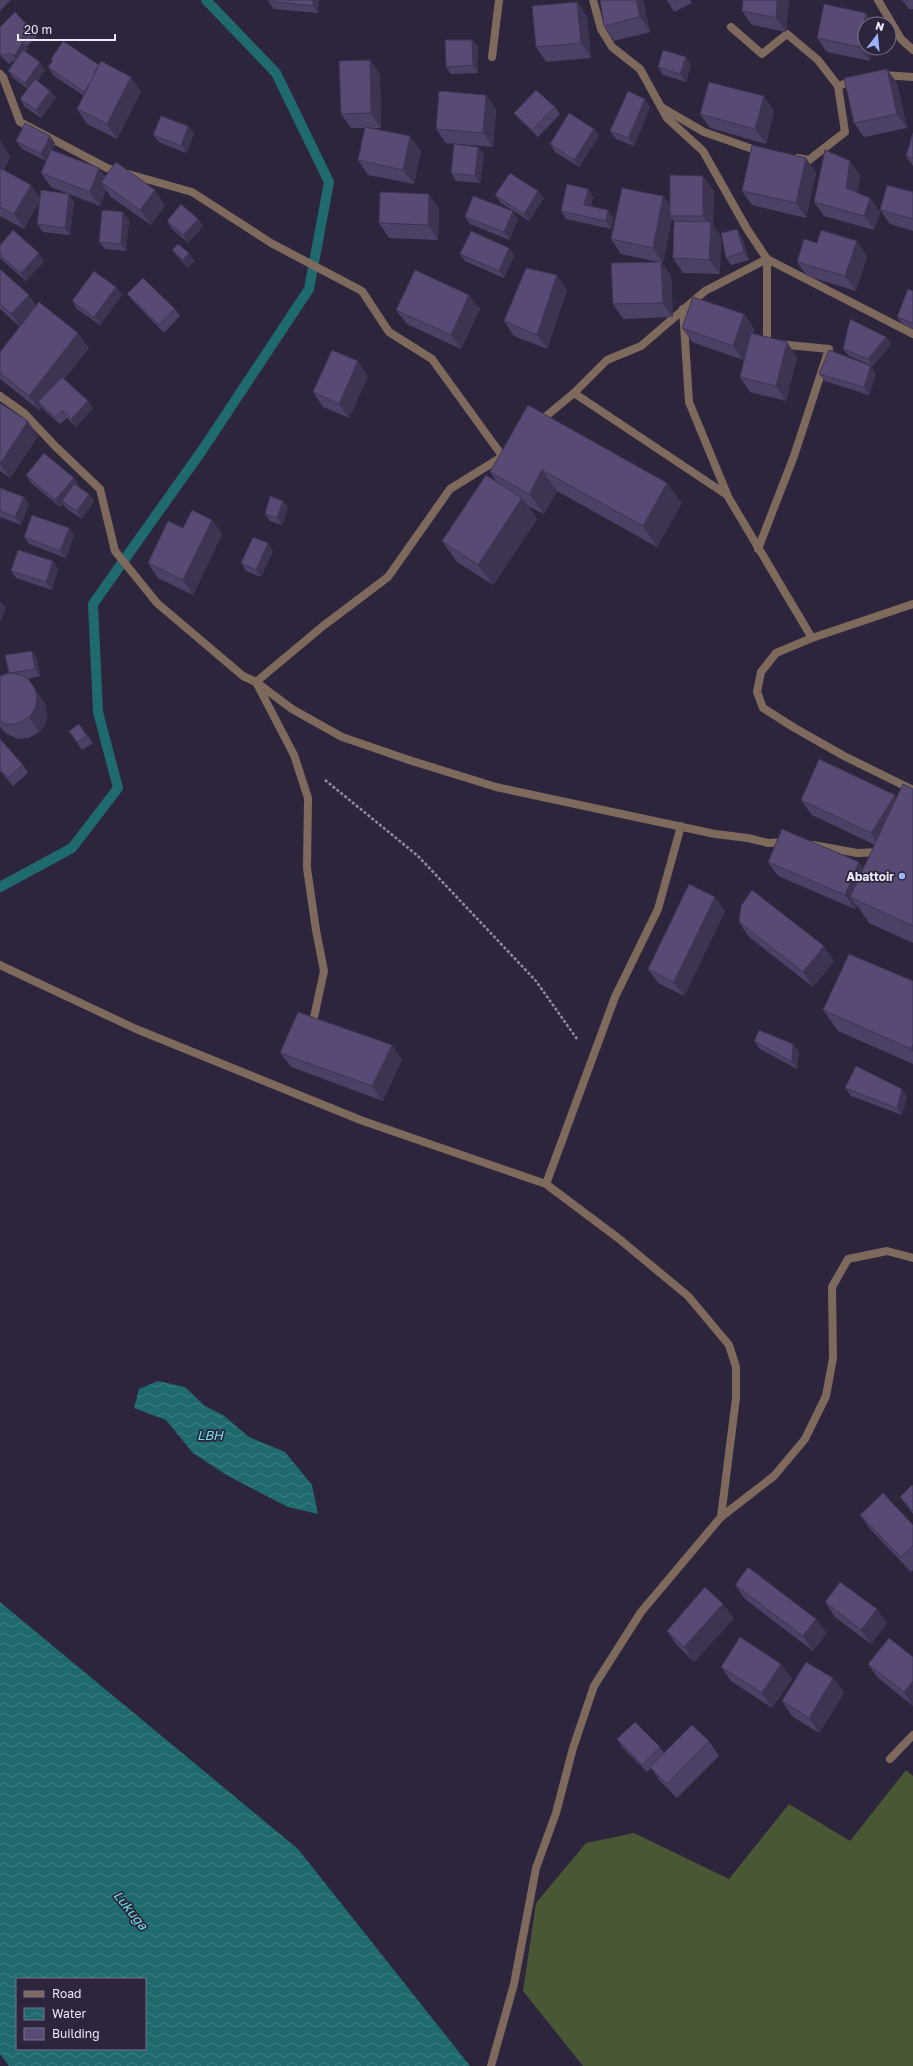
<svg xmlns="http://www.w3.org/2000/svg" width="913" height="2066" viewBox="0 0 913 2066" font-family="'Golos Text',sans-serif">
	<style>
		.grass { fill: #495734 }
		.water { fill: url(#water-waves); fill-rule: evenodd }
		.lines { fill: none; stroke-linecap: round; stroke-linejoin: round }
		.stream { stroke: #1f6a6d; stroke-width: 10 }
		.path { stroke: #938da1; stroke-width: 2.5; stroke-dasharray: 3 2; stroke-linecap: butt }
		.service { stroke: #7e6a5d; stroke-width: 8 }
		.minor { stroke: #7e6a5d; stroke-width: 8 }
		.wall { fill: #4c4065 }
		.shaded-wall { fill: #3e3452 }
		.building { fill: #584a75; stroke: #3e3452 }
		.poi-dot { fill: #9ab5fd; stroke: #2d253c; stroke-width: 1.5 }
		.labels { text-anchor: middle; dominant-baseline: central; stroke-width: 3.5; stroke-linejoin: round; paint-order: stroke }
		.poi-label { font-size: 12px; font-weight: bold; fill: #ece8f8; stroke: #2d253c; text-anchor: end }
		.water-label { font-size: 13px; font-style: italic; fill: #71e0e4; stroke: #2d253c }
	</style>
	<defs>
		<pattern id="water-waves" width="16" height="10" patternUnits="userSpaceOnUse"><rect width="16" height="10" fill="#1f6a6d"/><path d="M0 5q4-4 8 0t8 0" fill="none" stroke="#407f83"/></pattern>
	</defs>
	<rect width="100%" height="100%" fill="#2d253c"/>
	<polygon class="grass" points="906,1770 913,1776 913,2066 583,2066 523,1991 536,1903 586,1843 634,1833 729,1879 789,1804 850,1841"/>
	<g class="water">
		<polygon points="158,1381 185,1387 205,1406 223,1415 249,1437 285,1452 312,1485 318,1514 288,1507 228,1476 193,1453 166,1420 134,1408 139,1389"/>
		<path d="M0,1602L298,1849L470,2066H9L0,2054ZM17,1979H145V2049H17Z"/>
	</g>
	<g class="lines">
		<polyline class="stream" points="0,887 72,848 118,788 98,712 93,604 203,449 309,289 329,182 276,73 206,0"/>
		<polyline class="path" points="325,780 418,856 536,981 577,1039"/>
		<polyline class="service" points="758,549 794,456 829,349 767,343 767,259"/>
		<g class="minor">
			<polyline points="593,0 601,29 612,47 640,69 667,118 703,151 747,229 767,259 913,334"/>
			<polyline points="878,0 901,39 913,50"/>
			<polyline points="731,27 762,54 787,34 818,60 838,86"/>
			<polyline points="492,57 499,0"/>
			<polyline points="0,74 3,77 20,122 107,168 192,192 271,243 362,291 389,332 432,359 503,457"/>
			<polyline points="883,75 913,77"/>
			<polyline points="661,107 704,132 761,152"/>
			<polyline points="798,158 809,160 845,132 838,86 856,80"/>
			<polyline points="683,309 689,402 727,494"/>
			<polyline points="574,393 727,495 812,638"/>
			<polyline points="0,396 24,413 56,447 100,489 115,551 157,603 243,676 256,682 292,709 342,737 412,761 496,787 715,834 748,838 768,843 786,842"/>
			<polyline points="539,422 574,393 607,360 641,346 705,291 767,259"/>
			<polyline points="913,604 812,638 776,653 761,672 757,692 763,708 793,727 844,756 913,790"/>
			<polyline points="813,845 857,853 881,852"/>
			<polyline points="0,965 136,1029 363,1121 546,1184 618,1238 688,1296 729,1345 736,1367 736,1398 721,1517"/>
			<polyline points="313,1022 324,971 316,930 307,868 308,798 294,755 256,682 323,626 388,577 450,489 505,455"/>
			<polyline points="546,1184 615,997 658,909 681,826"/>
			<polyline points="890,1759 913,1735"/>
			<polyline points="491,2066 514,1984 536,1868 556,1813 573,1748 594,1686 641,1612 721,1517 774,1476 805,1439 826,1396 833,1358 832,1287 848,1259 887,1251 913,1258"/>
		</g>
	</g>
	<g class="wall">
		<polygon points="0,0 9,0 10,1 0,11"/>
		<polygon points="268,0 319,0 318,13 274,9 268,1"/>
		<polygon points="643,0 650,32 614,41 604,26"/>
		<polygon points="667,0 690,0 692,3 674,12"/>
		<polygon points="789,0 786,32 752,25 742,11"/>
		<polygon points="902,0 913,0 913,9 909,9"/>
		<polygon points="577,2 587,17 591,58 546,62 536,47"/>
		<polygon points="0,27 31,29 37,37 26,47 28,49 26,52 45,70 37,81 50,91 56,98 41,118 25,107 20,99 28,89 13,78 8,71 15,61 14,60 9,64 0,55"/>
		<polygon points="817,38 865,48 872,48 870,61 827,52"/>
		<polygon points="472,40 478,47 478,73 451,74 446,67"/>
		<polygon points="51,59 141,91 117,139 87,124 77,109 84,96 53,75 48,67 52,61"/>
		<polygon points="370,60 380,75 381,128 370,128 421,151 414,184 368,175 358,160 365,128 351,128 341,114"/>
		<polygon points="691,65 686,82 663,75 658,67"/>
		<polygon points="897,83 907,128 864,137 854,123"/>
		<polygon points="486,95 496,109 493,147 446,143 436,129"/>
		<polygon points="555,107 560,114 538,137 520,120 514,113"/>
		<polygon points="650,107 634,146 616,139 610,131"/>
		<polygon points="774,111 766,144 710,128 700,114"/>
		<polygon points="188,126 194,134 186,153 159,142 153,135"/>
		<polygon points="594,129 599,136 579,167 555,152 550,144"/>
		<polygon points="913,133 913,166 906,156"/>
		<polygon points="0,141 10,156 4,170 40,199 74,201 70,235 43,232 37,224 40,200 24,229 0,216"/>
		<polygon points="16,141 55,143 52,150 99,168 105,177 165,205 151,225 111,197 106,190 100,206 51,187 41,173 46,161 22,149"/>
		<polygon points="478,147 484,155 480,183 456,181 451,173"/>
		<polygon points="806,158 816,173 806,218 752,205 742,191"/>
		<polygon points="860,175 857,193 870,198 880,212 874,230 824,216 814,202"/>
		<polygon points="703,176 714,191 713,225 721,237 720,274 683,273 673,258 674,222 672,219 663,263 661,262 671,276 673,317 623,319 613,304 658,262 621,254 611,239 663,196 670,205"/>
		<polygon points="588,189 593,197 591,206 614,218 611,229 566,219 561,211"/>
		<polygon points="538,191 544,198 529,221 501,203 495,195"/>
		<polygon points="913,192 913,231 890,224 880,210"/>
		<polygon points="439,208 438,240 389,238 379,223"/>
		<polygon points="465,217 518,219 509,240 470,224"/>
		<polygon points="198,219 203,226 188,243 172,229 167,221"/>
		<polygon points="129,220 126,251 105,249 99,242"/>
		<polygon points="742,237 749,260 731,265 726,258"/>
		<polygon points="817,243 867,256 856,291 807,276 797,262"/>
		<polygon points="0,245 44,261 26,281 0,258"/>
		<polygon points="509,248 514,256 504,278 465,261 460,254"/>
		<polygon points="172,250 189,253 194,261 188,268 178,257"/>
		<polygon points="0,269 36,306 89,348 64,379 88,401 93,408 76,427 67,418 60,424 44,410 42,407 39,410 0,379 0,352 20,327 0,309"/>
		<polygon points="116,287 122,295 100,325 77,309 72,301"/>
		<polygon points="567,290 547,349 514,336 504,321"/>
		<polygon points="913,291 913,329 902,324 897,317"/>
		<polygon points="127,294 175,309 180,316 164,333 133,301"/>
		<polygon points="480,309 461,349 407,324 396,310"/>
		<polygon points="744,314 754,329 753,334 797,357 786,401 750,392 740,377 745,354 743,360 692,342 682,328"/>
		<polygon points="886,337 891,344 873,366 849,356 843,349"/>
		<polygon points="819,374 876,374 869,395 825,381"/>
		<polygon points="368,376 349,418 323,407 313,392"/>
		<polygon points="0,403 38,436 10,478 0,471"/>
		<polygon points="528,405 682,503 657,547 557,491 544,514 528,506 537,519 493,585 457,562 442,541 497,482 490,472"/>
		<polygon points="26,475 74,478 79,485 78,486 89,494 94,501 82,519 67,509 63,504 60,507 31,483"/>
		<polygon points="0,488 24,497 29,504 21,525 0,517"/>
		<polygon points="283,501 288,508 282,525 270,521 265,514"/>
		<polygon points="212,520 222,534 193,595 158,578 148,563"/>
		<polygon points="69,528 74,535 66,558 29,544 24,537"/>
		<polygon points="273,551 261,577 246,571 241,563"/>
		<polygon points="53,561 58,569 52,590 16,578 11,571"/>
		<polygon points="32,651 37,659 40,676 27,679 29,680 45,704 47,714 46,724 39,732 29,738 18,739 7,734 0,727 0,676 9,673"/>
		<polygon points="79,724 93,743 82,750 69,731"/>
		<polygon points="0,739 23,765 28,773 13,786 0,771"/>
		<polygon points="913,789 913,943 869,923 857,905 855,909 778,876 768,862 864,869 875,845 812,815 801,800 895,795 897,798"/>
		<polygon points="725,911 684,996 658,983 648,969"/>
		<polygon points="739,922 834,961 813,987 749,937"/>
		<polygon points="913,981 913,1064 838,1031 823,1010"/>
		<polygon points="754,1041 799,1051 797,1069 760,1049"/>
		<polygon points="280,1053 402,1059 383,1101 291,1067"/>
		<polygon points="845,1088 907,1097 902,1115 851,1096"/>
		<polygon points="913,1486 913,1514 900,1497"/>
		<polygon points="860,1515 913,1525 913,1570 911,1572 870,1529"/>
		<polygon points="735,1585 827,1633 813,1651 745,1599"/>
		<polygon points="825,1602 887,1623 871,1644 835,1617"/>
		<polygon points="734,1618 694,1662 677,1645 667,1631"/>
		<polygon points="913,1657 913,1706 878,1678 868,1664"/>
		<polygon points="721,1667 792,1679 772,1708 731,1681"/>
		<polygon points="833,1678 844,1693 819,1733 792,1716 782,1701"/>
		<polygon points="617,1739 660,1747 664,1753 709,1741 719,1756 677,1798 660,1781 651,1768 647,1772 622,1747"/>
	</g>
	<g class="shaded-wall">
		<polygon points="313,0 319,0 318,13 313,6"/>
		<polygon points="636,0 643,0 650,32 640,17"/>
		<polygon points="777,0 789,0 786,32 776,18"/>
		<polygon points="577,2 587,17 591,58 581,43"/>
		<polygon points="866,13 874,24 865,24 865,48 872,48 870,61 859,47"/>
		<polygon points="472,40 478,47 478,73 473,65"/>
		<polygon points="23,42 28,49 19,63 14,56"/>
		<polygon points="686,57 691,65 686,82 680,74"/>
		<polygon points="370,60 380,75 381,128 371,113"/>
		<polygon points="40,62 45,70 30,91 25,83"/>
		<polygon points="100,65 89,99 84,92 94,73"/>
		<polygon points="887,69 897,83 907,128 897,114"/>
		<polygon points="131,77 141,91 117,139 107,124"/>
		<polygon points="50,91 56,98 41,118 36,110"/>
		<polygon points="486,95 496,109 493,147 483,133"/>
		<polygon points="764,96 774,111 766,144 755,129"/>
		<polygon points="645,99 650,107 634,146 628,138"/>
		<polygon points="188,126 194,134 186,153 181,146"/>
		<polygon points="594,129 599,136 579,167 574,160"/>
		<polygon points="50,136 55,143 46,161 41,154"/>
		<polygon points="410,136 421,151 414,184 403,170"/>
		<polygon points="0,141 10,156 1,176 0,174"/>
		<polygon points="478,147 484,155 480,183 475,176"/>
		<polygon points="806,158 816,173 806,218 796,203"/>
		<polygon points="850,161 860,175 856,203 846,188"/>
		<polygon points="99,168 109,182 101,182 106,190 100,206 90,192"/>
		<polygon points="703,176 714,191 713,225 721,237 720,274 709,260 711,228 703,216"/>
		<polygon points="31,185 41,199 24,229 14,214"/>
		<polygon points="588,189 593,197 589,212 584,205"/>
		<polygon points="155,190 165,205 151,225 140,210"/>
		<polygon points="538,191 544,198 529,221 524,214"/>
		<polygon points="69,194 74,201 70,235 65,228"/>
		<polygon points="429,194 439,208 438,240 428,225"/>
		<polygon points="663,196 674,211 670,216 672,219 663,263 653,248"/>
		<polygon points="870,198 880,212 874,230 864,216"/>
		<polygon points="608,210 614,218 611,229 606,221"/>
		<polygon points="513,211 518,219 509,240 504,232"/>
		<polygon points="123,212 129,220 126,251 121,244"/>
		<polygon points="198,219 203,226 188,243 183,235"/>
		<polygon points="737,229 742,237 749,260 744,252"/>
		<polygon points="857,241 867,256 856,291 845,276"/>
		<polygon points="509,248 514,256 504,278 499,271"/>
		<polygon points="39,253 44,261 26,281 21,273"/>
		<polygon points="189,253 194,261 188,268 183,260"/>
		<polygon points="661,262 671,276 673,317 663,303"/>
		<polygon points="557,275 567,290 547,349 537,335"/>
		<polygon points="116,287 122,295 100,325 94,317"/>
		<polygon points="29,295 39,309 22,329 11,314"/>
		<polygon points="469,295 480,309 461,349 451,335"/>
		<polygon points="744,314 754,329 743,360 733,346"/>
		<polygon points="78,333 89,348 42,406 38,402 42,407 39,410 29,396"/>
		<polygon points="886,337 891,344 873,366 868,359"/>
		<polygon points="787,342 797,357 786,401 776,386"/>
		<polygon points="358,361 368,376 349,418 339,404"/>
		<polygon points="871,366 876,374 869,395 864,387"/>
		<polygon points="88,401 93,408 76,427 71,419"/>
		<polygon points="28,421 38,436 10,478 0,464"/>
		<polygon points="542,470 557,491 544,514 529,494"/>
		<polygon points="74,478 79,485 64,503 62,501 63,504 60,507 55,500"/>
		<polygon points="667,483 682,503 657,547 643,526"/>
		<polygon points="89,494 94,501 82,519 77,511"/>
		<polygon points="24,497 29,504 21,525 15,517"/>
		<polygon points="522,498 537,519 493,585 478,565"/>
		<polygon points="283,501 288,508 282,525 277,518"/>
		<polygon points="212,520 222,534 193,595 183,580"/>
		<polygon points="69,528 74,535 66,558 60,551"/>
		<polygon points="268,543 273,551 261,577 256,570"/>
		<polygon points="53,561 58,569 52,590 46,582"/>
		<polygon points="0,601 6,608 0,623"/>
		<polygon points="32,651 37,659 40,676 35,669"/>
		<polygon points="29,680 45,704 47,714 46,724 39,732 29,717"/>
		<polygon points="895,795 905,810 881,848 871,833"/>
		<polygon points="859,862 869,876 850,897 856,905 855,909 845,895"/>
		<polygon points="715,897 725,911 684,996 674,982"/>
		<polygon points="824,946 834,961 813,987 803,972"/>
		<polygon points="793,1044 799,1051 797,1069 792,1062"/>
		<polygon points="913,1044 913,1052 911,1049"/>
		<polygon points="392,1045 402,1059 383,1101 372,1086"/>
		<polygon points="902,1089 907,1097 902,1115 897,1108"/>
		<polygon points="723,1604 734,1618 694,1662 684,1647"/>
		<polygon points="877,1609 887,1623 871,1644 861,1630"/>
		<polygon points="816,1619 827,1633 813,1651 803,1636"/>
		<polygon points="781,1664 792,1679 772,1708 762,1693"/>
		<polygon points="833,1678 844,1693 819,1733 809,1718"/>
		<polygon points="913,1681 913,1706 904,1692"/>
	</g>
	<g class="building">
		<polygon points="268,0 313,0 313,6 268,1"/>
		<polygon points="600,0 636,0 640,17 604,26"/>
		<polygon points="667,0 678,0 669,4"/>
		<polygon points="743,0 777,0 776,18 742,11"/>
		<polygon points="577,2 581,43 536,47 532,6"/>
		<polygon points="824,4 866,13 859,47 817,38"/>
		<polygon points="15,12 31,29 20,40 23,42 14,56 9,53 4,56 0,53 0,27"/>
		<polygon points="445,40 472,40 473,65 446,67"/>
		<polygon points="63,41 99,65 94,73 95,74 92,80 84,92 48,67 53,60 51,59"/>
		<polygon points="23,50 40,62 25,83 8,71"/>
		<polygon points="663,50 686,57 680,74 658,67"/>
		<polygon points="370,60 371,113 341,114 339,61"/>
		<polygon points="101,61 131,77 107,124 77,109"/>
		<polygon points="887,69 897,114 854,123 844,78"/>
		<polygon points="35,79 50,91 36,110 20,99"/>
		<polygon points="709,82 764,96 755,129 700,114"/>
		<polygon points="536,90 555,107 532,130 514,113"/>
		<polygon points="439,91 486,95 483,133 436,129"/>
		<polygon points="628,91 645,99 628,138 610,131"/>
		<polygon points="569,113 594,129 574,160 550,144"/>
		<polygon points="161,116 188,126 181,146 153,135"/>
		<polygon points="25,123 50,136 41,154 16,141"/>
		<polygon points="365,127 410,136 403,170 358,160"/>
		<polygon points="913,133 913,158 906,156"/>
		<polygon points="454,144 478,147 475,176 451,173"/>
		<polygon points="752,145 806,158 796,203 742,191"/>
		<polygon points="51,150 99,168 90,192 41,173"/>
		<polygon points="825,150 850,161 846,188 870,198 864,216 814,202"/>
		<polygon points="116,162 155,190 140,210 101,182"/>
		<polygon points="0,168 31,185 14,214 0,207"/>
		<polygon points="510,173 538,191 524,214 495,195"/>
		<polygon points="670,175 703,176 703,216 670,216"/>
		<polygon points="567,184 588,189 584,205 608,210 606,221 561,211"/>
		<polygon points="887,185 913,192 913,219 880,210"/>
		<polygon points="622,188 663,196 653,248 611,239"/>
		<polygon points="41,190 69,194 65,228 37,224"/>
		<polygon points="380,192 429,194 428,225 379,223"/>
		<polygon points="473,196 513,211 504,232 465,217"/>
		<polygon points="181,204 198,219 183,235 167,221"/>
		<polygon points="102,210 123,212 121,244 99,242"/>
		<polygon points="674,221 711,222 709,260 673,258"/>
		<polygon points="737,229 744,252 726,258 721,233"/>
		<polygon points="13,230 39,253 21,273 0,255 0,245"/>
		<polygon points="821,230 857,241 845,276 797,262 804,239 817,243"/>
		<polygon points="471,231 509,248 499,271 460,254"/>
		<polygon points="178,244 189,253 183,260 172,250"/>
		<polygon points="661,262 663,303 613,304 611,263"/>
		<polygon points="526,268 557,275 537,335 504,321"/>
		<polygon points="0,269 29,295 11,314 0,304"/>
		<polygon points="415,270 469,295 451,335 396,310"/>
		<polygon points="94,271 116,287 94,317 72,301"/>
		<polygon points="143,278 175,309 159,325 127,294"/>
		<polygon points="908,289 913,291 913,323 897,317"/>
		<polygon points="693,297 744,314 733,346 682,328"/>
		<polygon points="39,302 78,333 29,396 0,373 0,352"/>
		<polygon points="850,319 886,337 868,359 843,349"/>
		<polygon points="751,333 787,342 776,386 740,377"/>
		<polygon points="332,350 358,361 339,404 313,392"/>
		<polygon points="829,350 871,366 864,387 819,374"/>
		<polygon points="62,377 88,401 71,419 62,410 55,417 38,402"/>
		<polygon points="0,403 28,421 0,464"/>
		<polygon points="528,405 667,483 643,526 542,470 529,494 490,472"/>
		<polygon points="44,453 74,478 55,500 26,475"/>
		<polygon points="486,475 522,498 478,565 442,541"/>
		<polygon points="74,484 89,494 77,511 62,501"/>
		<polygon points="0,488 24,497 15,517 0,511"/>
		<polygon points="270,496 283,501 277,518 265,514"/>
		<polygon points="192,510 212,520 183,580 148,563 168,521 183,528"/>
		<polygon points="32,515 69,528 60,551 24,537"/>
		<polygon points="253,537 268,543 256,570 241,563"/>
		<polygon points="18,550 53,561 46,582 11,571"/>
		<polygon points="32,651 35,669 9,673 5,655"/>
		<polygon points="8,673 21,675 29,680 35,689 37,699 35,709 29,717 19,723 8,725 0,721 0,676"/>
		<polygon points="79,724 87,736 77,742 69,731"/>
		<polygon points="0,739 23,765 8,778 0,769"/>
		<polygon points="819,759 895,795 871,833 801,800"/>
		<polygon points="903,784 913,789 913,926 850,897"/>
		<polygon points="782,829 859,862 845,895 768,862"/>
		<polygon points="689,884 715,897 674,982 648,969"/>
		<polygon points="752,890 824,946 803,972 739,922 741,906"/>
		<polygon points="849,954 913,981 913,1044 911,1049 823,1010"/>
		<polygon points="298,1012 392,1045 372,1086 280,1053"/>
		<polygon points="759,1030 793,1044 792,1062 754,1041"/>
		<polygon points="856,1066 902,1089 897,1108 845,1088"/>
		<polygon points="912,1485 913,1486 913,1511 900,1497"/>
		<polygon points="883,1493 913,1525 913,1546 901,1557 860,1515"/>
		<polygon points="748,1567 816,1619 803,1636 735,1585"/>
		<polygon points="840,1582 877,1609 861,1630 825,1602"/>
		<polygon points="705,1587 723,1604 684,1647 667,1631"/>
		<polygon points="740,1637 781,1664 762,1693 721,1667"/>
		<polygon points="889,1638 913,1657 913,1681 904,1692 868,1664"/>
		<polygon points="806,1662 833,1678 809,1718 782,1701"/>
		<polygon points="635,1722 660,1747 642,1765 617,1739"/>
		<polygon points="692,1725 709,1741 667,1784 650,1767"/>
	</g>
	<circle class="poi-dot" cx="902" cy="876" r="4"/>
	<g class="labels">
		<g class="poi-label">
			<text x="894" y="876">Abattoir</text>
		</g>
		<g class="water-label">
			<text x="210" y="1435">LBH</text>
			<text transform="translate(131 1910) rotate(51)">Lukuga</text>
		</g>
	</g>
	<rect x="16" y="1978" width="130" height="72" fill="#2d253c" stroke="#797387"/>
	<rect x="24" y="1991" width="20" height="6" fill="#7e6a5d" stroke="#797387"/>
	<text x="52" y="1998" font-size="12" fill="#ece8f8">Road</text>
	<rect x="24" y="2008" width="20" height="12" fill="url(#water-waves)" stroke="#797387"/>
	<text x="52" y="2018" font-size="12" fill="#ece8f8">Water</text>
	<rect x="24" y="2028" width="20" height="12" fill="#584a75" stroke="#797387"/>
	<text x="52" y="2038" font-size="12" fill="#ece8f8">Building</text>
	<g transform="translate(877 36) rotate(16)"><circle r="19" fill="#2d253c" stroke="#797387"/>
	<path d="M0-3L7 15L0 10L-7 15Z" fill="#9ab5fd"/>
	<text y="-6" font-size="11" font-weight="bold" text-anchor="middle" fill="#ece8f8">N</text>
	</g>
	<path d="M18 34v6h97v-6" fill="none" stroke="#ece8f8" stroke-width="2"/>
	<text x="24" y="34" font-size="12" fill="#ece8f8" stroke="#2d253c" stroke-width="3" paint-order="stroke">20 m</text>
</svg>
